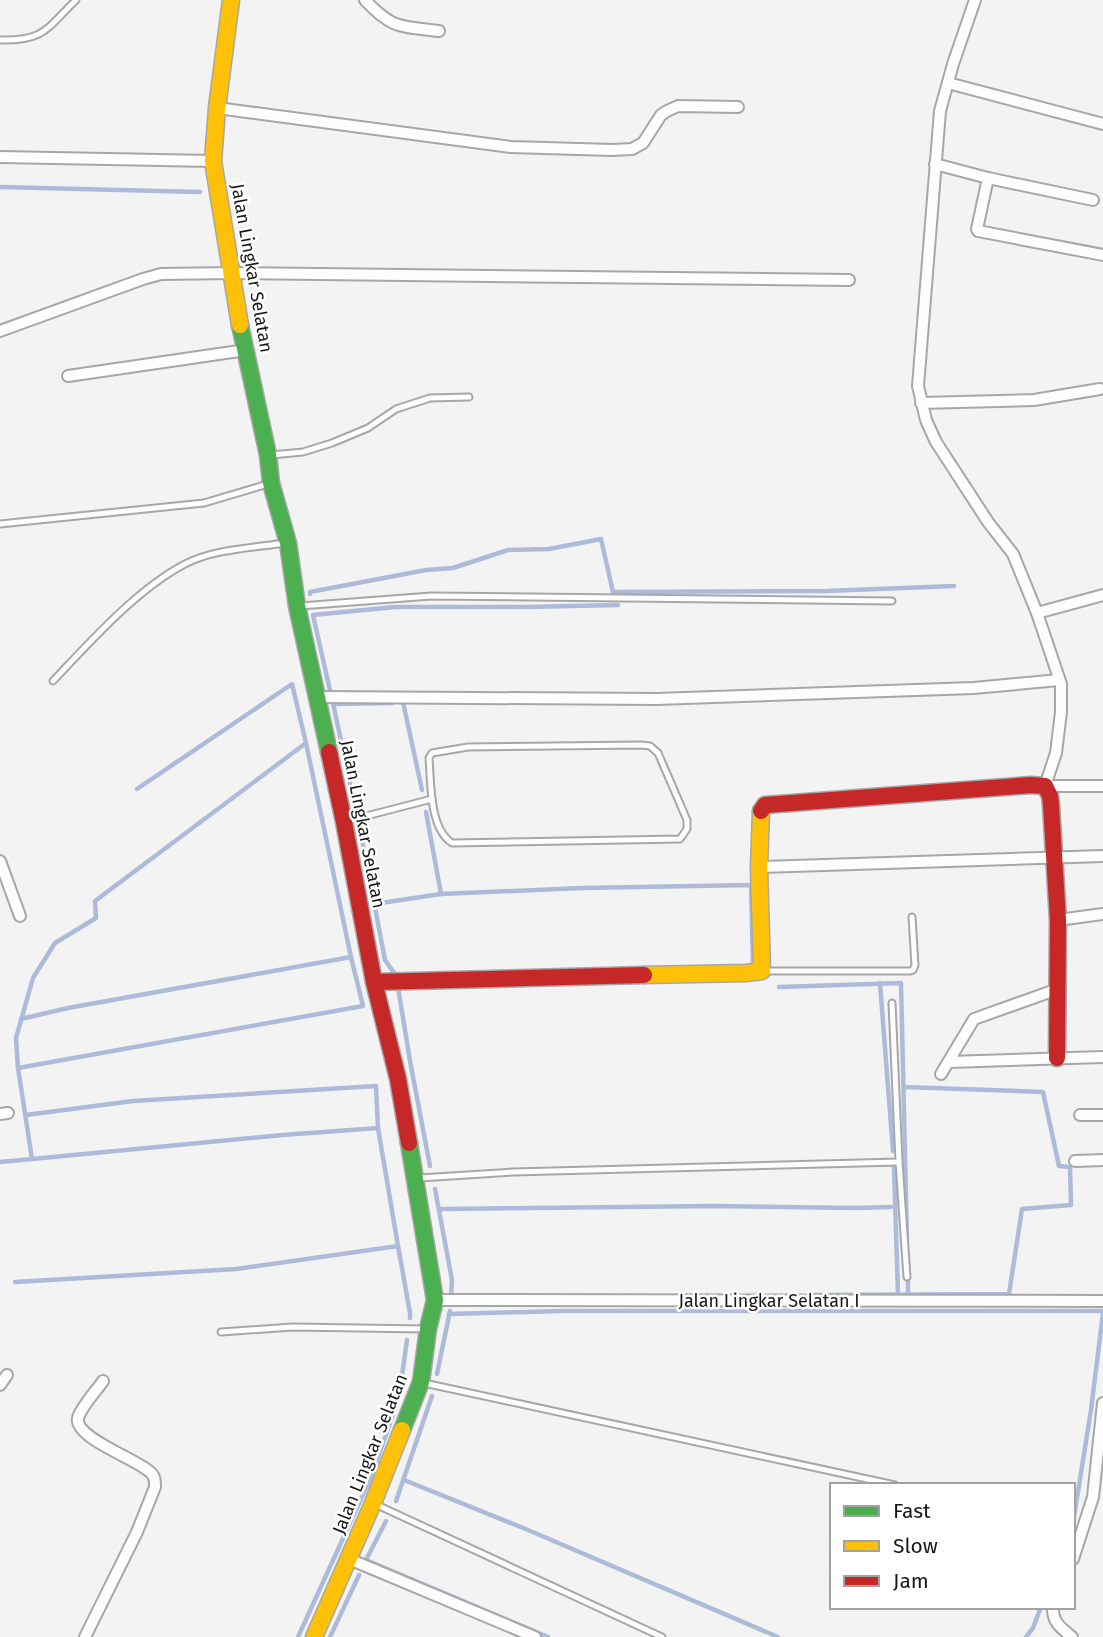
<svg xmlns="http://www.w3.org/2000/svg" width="1103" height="1637" viewBox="0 0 1103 1637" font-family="'Fira Sans',sans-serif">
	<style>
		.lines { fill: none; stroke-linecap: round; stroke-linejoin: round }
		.stream { stroke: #adbad9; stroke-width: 4.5 }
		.lane-casing { stroke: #a8a7a8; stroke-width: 9 }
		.street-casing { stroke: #a8a7a8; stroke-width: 14 }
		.fast-casing { stroke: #a8a7a8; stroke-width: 19 }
		.slow-casing { stroke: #a8a7a8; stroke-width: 19 }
		.jam-casing { stroke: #a8a7a8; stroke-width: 19 }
		.lane { stroke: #fdfdfd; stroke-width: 5 }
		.street { stroke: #fdfdfd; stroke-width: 10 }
		.fast { stroke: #4caf50; stroke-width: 16 }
		.slow { stroke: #ffc107; stroke-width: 16 }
		.jam { stroke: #c62828; stroke-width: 16 }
		.labels { text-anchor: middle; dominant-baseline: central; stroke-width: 5; stroke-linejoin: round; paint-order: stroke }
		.street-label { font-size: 18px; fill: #181718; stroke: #fff }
	</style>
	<rect width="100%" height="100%" fill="#f4f3f4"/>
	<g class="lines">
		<g class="stream">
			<polyline points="0,187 200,192"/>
			<polyline points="310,594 310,592 426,570 453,568 508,550 549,549 601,539 613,592 826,591 954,586"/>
			<polyline points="331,695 313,615 395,607 527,607 618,605"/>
			<polyline points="403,702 422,790"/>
			<polyline points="333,703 355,807"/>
			<polyline points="333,704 392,703"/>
			<polyline points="137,789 292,684 306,743"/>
			<polyline points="426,812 441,894"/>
			<polyline points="360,829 385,960 397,977"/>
			<polyline points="374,904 441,894 582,888 751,885 753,968 751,968"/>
			<polyline points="880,983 893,1151"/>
			<polyline points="398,987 410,1061 430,1166"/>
			<polyline points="779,987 901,983 907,1241"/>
			<polyline points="18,1068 363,1006 351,957"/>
			<polyline points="26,1115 133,1101 376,1086 378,1128"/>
			<polyline points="0,1162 32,1159"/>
			<polyline points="894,1168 898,1294"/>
			<polyline points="435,1189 452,1280 451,1298"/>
			<polyline points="439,1209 714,1206 858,1208 891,1207"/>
			<polyline points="398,1246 410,1313 410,1318"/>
			<polyline points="908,1274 908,1294"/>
			<polyline points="15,1282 236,1269 398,1246 378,1128 283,1135 32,1159 18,1068 16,1038 33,978 55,943 96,918 95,901 306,743 351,957 68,1008 21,1019"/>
			<polyline points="812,1295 1009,1294 1022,1209 1071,1205 1070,1167 1059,1166 1043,1092 904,1087"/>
			<polyline points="449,1314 561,1311 1103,1311"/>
			<polyline points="437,1374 450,1311"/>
			<polyline points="404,1480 528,1530 778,1637"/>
			<polyline points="396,1501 432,1396"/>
			<polyline points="386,1521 366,1560 548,1637"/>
			<polyline points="1073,1523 1091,1410 1103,1313"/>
			<polyline points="298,1637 372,1475 399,1397 407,1340"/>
			<polyline points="330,1637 359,1575"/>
			<polyline points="1026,1637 1033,1628 1041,1607"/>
		</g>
		<defs>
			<g id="lane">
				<path d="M0,40C45,41 47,28 76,0"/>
				<polyline points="271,455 303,452 332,443 368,428 396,409 430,398 469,397"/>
				<polyline points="0,524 204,503 268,484"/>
				<polyline points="300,606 431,596 892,601"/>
				<path d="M53,681C90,642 137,589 185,564C214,549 252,548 285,543"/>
				<path d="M641,745L650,746L658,753L687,820V829L680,839L452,843C429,828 431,782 429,758L432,753L468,747Z"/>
				<polyline points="347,821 432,799"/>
				<polyline points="765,971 910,971 913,970 915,965 912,917"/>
				<polyline points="892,1003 899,1162 907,1277"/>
				<polyline points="420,1178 513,1172 899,1162"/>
				<polyline points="221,1332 292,1327 425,1329"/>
				<polyline points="424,1383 895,1485"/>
				<polyline points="375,1504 662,1637"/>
			</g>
			<g id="street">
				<path d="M365,0C393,30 401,26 439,31"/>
				<polyline points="975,0 953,64 940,111 918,386 926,420 936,442 988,522 1013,554 1037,613 1061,684 1061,712 1056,753 1045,786 1103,786"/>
				<polyline points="948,83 1103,124"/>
				<polyline points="217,108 511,147 612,150 632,149 643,143 661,115 667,111 678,106 738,107"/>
				<polyline points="0,157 213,161"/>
				<polyline points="935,164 988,178 1093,200"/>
				<polyline points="988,178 977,229 978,231 1103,255"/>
				<polyline points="0,331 143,279 161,274 231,273 849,280"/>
				<polyline points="68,376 246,350"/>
				<polyline points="921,403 1034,400 1100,389"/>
				<polyline points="1037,613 1103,595"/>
				<polyline points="318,697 657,699 974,688 1059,680"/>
				<polyline points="0,861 20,916"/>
				<polyline points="759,867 1103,856"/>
				<polyline points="1058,920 1103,914"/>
				<polyline points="949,1062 1103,1057"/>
				<polyline points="941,1074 974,1019 1058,989"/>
				<polyline points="0,1114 8,1113"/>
				<polyline points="1080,1115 1103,1115"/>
				<polyline points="1075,1161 1103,1160"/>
				<polyline points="435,1300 1103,1301"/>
				<polyline points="0,1385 7,1375"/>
				<polyline points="349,1559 535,1637"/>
				<polyline points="1073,1559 1093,1497 1103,1403"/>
				<path d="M1053,1607C1052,1622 1061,1628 1072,1637"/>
				<path d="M85,1637L137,1532L155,1487C155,1481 155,1476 150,1472C137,1459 74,1438 78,1418C81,1407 97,1390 103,1381"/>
			</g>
			<g id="fast">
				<polyline points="240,325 268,455 271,483 288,543 297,606 329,752"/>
				<polyline points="402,1430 421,1382 428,1329 435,1300 409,1143"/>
			</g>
			<g id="slow">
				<polyline points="231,0 217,108 213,161 240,325"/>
				<polyline points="644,975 746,973 762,971 759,867 761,811"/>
				<polyline points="314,1637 373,1503 402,1430"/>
			</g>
			<g id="jam">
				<polyline points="329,752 344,822 374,982 398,1079 409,1143"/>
				<polyline points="761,811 765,805 1031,785 1045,786 1050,796 1051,805 1058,920 1057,1058"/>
				<polyline points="374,982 644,975"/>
			</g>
		</defs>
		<use href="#lane" class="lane-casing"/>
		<use href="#street" class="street-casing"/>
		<use href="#fast" class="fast-casing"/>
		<use href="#slow" class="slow-casing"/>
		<use href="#jam" class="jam-casing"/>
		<use href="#lane" class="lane"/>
		<use href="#street" class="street"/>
		<use href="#fast" class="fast"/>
		<use href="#slow" class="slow"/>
		<use href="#jam" class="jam"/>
	</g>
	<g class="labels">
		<g class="street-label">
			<text transform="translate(252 268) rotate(80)">Jalan Lingkar Selatan</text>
			<text transform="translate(363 824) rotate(79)">Jalan Lingkar Selatan</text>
			<text x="769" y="1301">Jalan Lingkar Selatan I</text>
			<text transform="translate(370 1454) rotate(-68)">Jalan Lingkar Selatan</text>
		</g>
	</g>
	<rect x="830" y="1483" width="245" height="126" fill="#ffffff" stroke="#a3a2a3" stroke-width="2"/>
	<rect x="844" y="1506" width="35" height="10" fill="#4caf50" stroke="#a3a2a3" stroke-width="2"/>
	<text x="893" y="1518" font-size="21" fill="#181718">Fast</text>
	<rect x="844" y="1541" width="35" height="10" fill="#ffc107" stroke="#a3a2a3" stroke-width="2"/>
	<text x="893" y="1553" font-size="21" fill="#181718">Slow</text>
	<rect x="844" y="1576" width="35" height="10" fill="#c62828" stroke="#a3a2a3" stroke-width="2"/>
	<text x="893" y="1588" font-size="21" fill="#181718">Jam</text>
</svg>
